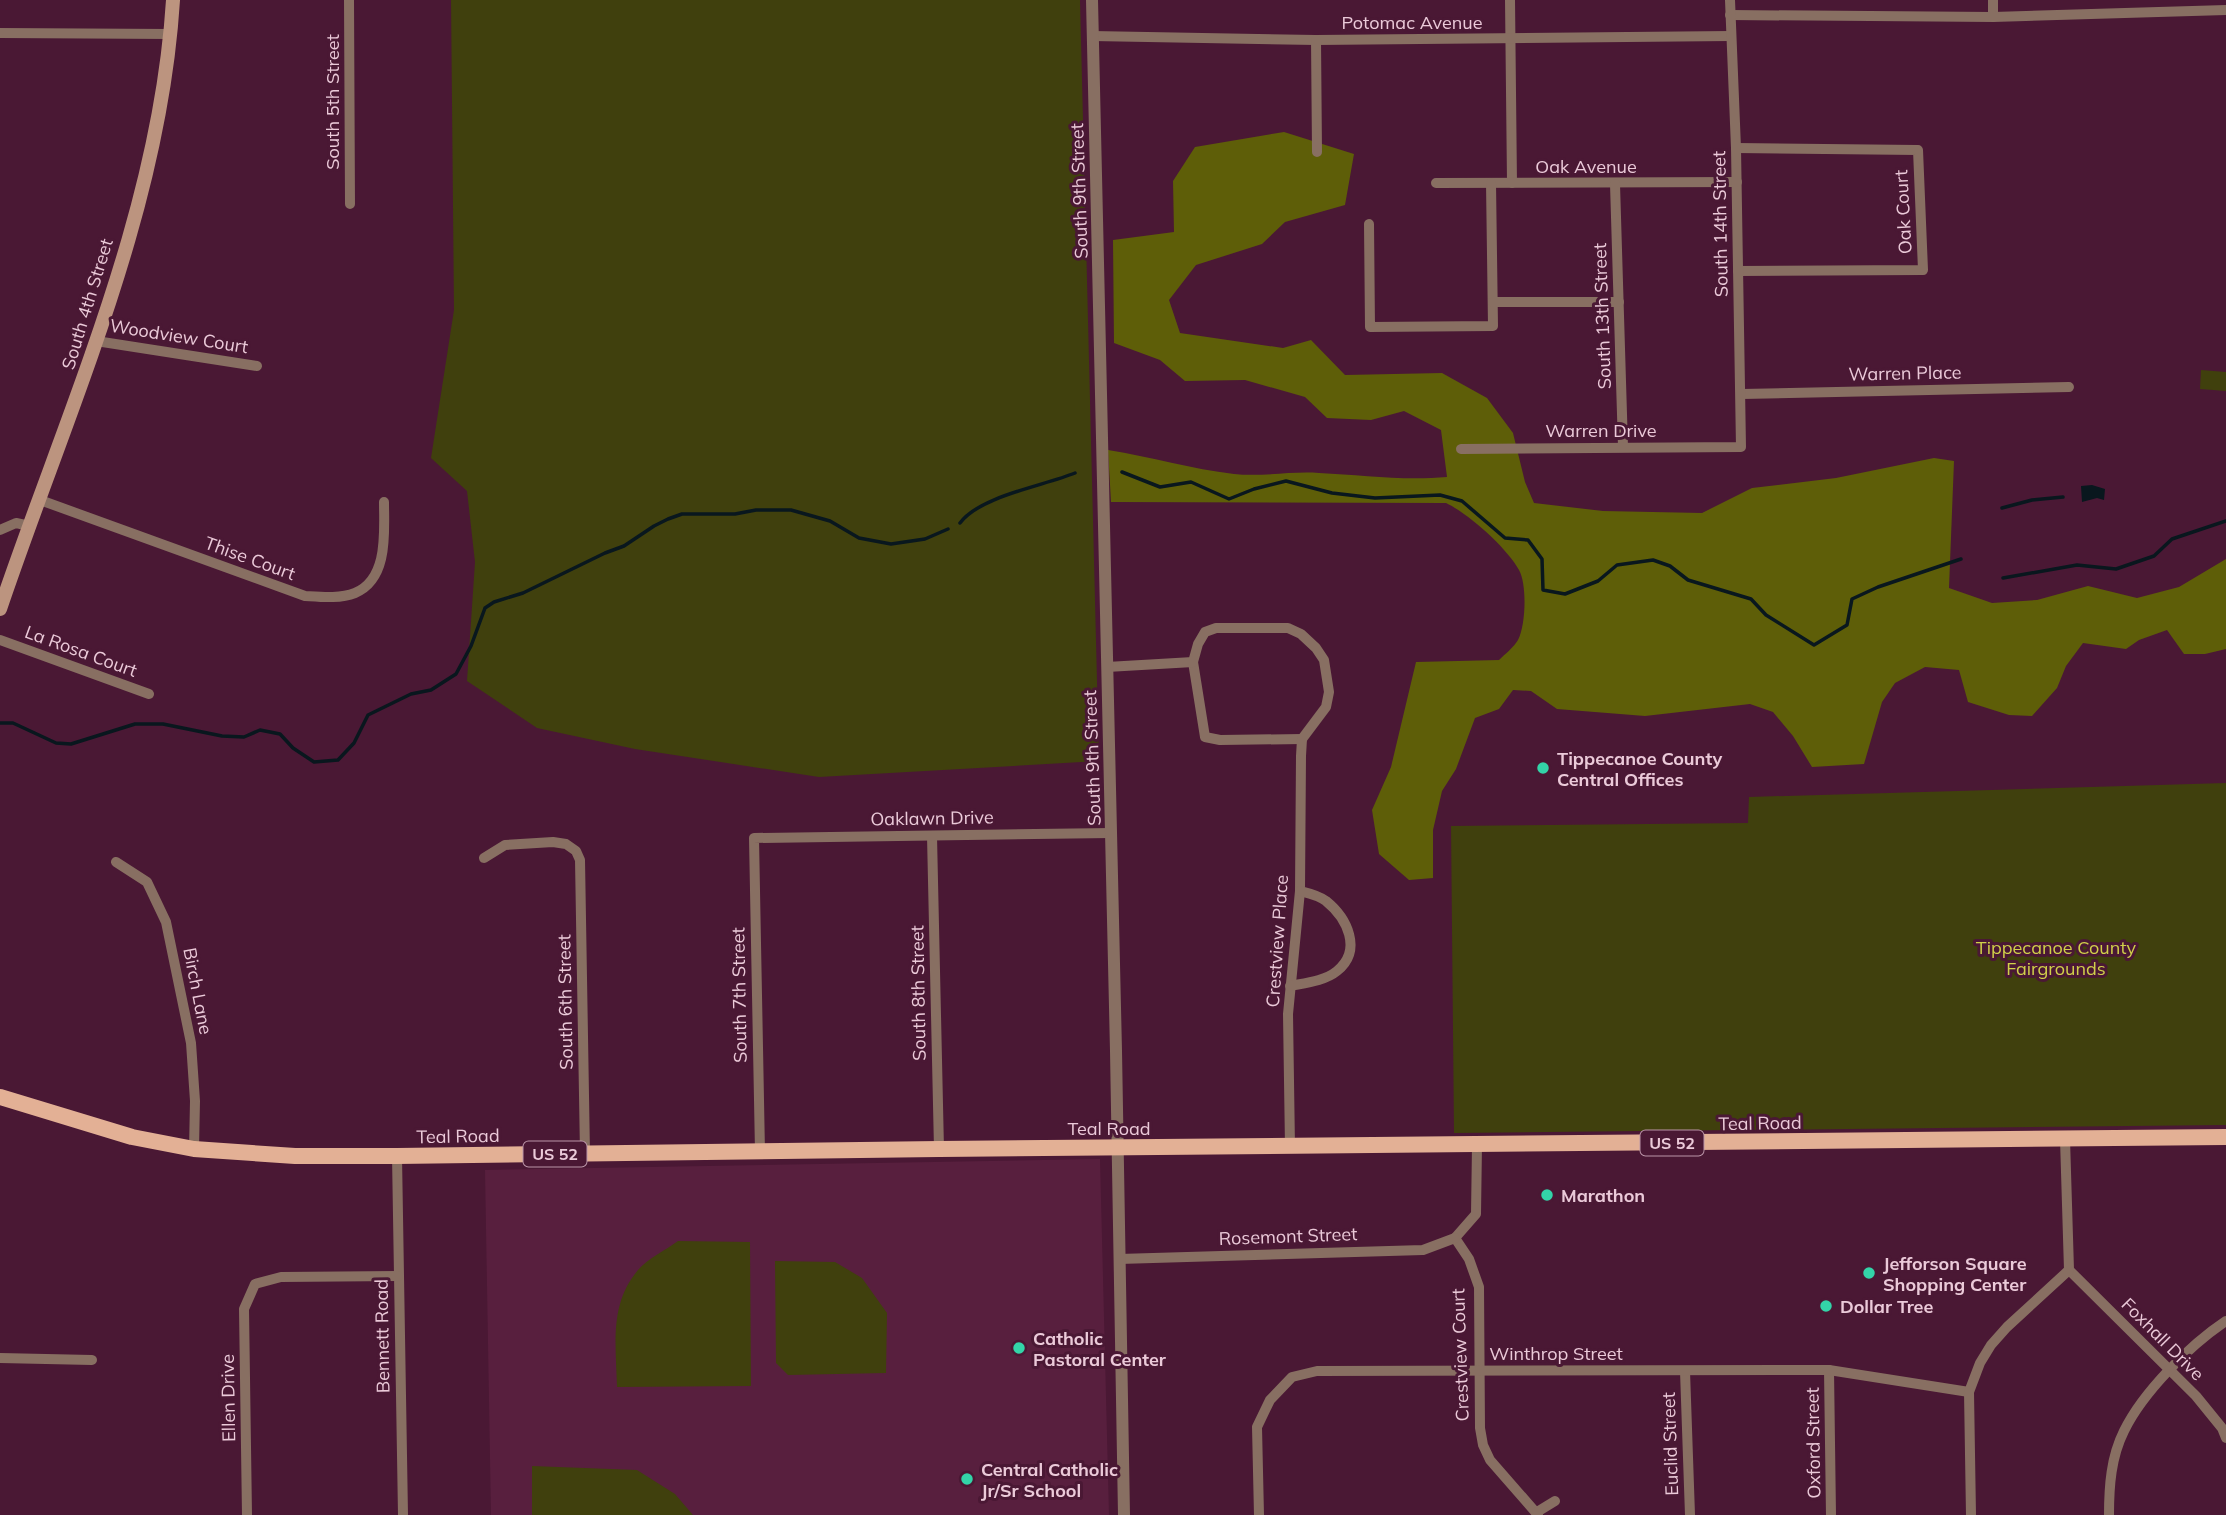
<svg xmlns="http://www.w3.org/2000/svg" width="2226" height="1515" viewBox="0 0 2226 1515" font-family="Mulish,sans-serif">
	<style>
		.built { fill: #581f3e }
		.green { fill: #40400d }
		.forest { fill: #5e5e08 }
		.water { fill: #09171e }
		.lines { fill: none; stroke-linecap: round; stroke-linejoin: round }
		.stream { stroke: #09171e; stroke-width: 3.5 }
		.minor { stroke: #886f62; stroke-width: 10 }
		.tertiary { stroke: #886f62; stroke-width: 12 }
		.secondary { stroke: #bc947f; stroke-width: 14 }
		.primary { stroke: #e3b095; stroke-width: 16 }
		.poi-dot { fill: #33d4a8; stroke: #4a1834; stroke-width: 2.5 }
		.labels { text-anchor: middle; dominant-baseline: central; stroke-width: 6; stroke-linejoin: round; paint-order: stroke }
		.shield { fill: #4a1834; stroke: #bb95a8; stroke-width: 2 }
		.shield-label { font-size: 16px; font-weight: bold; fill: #ebcad9 }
		.street-label { font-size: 18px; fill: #ebcad9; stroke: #4a1834 }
		.poi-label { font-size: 18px; font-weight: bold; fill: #ebcad9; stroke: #4a1834; text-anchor: start }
		.park-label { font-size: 18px; fill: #d0d04a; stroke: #4a1834 }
	</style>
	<rect width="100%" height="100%" fill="#4a1834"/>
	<polygon class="built" points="1100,1159 1109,1515 491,1515 485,1170"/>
	<g class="green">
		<polygon points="451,0 1080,0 1099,761 819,777 635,749 537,728 467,681 475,562 467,491 431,458 454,310"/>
		<polygon points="2201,370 2226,372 2226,391 2200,389"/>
		<polygon points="2226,783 2226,1125 1454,1133 1451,826 1748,823 1749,797"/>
		<path d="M678,1241L750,1242L751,1386L617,1387C616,1346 609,1304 638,1270C648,1258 666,1250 678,1241Z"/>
		<polygon points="775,1261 835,1262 862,1278 887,1313 886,1373 788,1375 776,1363"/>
		<polygon points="532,1466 637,1470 675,1494 693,1515 532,1515"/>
	</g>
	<path class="forest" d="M1284,132L1354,154L1345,205L1285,222L1262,244L1196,265L1169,300L1180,333L1283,348L1311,340L1345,375L1442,373L1487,398L1513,433L1525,482L1534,503L1603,511L1702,513L1752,488L1836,478L1934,458L1954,461L1949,588L1992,603L2037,600L2088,586L2137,598L2179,587L2226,559V649L2205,654H2184L2167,630L2139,640L2126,649L2083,643L2066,666L2057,688L2032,716L2009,715L1968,702L1959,670L1925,667L1895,683L1882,702L1864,764L1812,767L1793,736L1773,712L1750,704L1645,716L1557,709L1531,691L1513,690L1499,709L1475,718L1456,769L1442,791L1433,830V878L1409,880L1379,854L1372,810L1391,767L1416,662L1499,660C1505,654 1514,647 1518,640C1526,625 1527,584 1519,570C1507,548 1469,514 1446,503L1111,502L1108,450C1151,457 1192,469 1234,474C1262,477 1291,471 1319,473C1362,475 1404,481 1447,477L1441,430L1404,411L1371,420L1327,418L1305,397L1245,380L1185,381L1160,360L1114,343L1113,240L1174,232L1173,181L1195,147Z"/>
	<polygon class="water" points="2092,485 2105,489 2104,500 2097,498 2082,502 2081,486"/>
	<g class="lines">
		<g class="stream">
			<polyline points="1122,472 1160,487 1191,482 1229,499 1254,489 1286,481 1332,493 1375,498 1440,495 1462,501 1505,538 1528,540 1542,559 1543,590 1565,594 1598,581 1617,565 1653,560 1670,566 1688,580 1751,599 1766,615 1814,645 1847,625 1852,599 1878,587 1961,559"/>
			<polyline points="2002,508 2032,500 2063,497"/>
			<path d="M960,523C980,496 1043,486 1075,473"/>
			<polyline points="2003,578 2077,565 2116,569 2154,556 2172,539 2226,521"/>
			<polyline points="0,723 13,723 56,743 71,744 135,724 163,724 222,736 244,737 260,730 280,734 293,748 314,762 338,760 354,743 368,715 411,694 431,690 456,674 471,646 485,608 494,602 523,593 605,553 624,546 654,526 668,519 682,514 735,514 756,510 791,510 830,521 859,538 891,544 925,539 948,529"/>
		</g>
		<g class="minor">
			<polyline points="349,0 350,204"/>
			<polyline points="1510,0 1512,183"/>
			<polyline points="1993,0 1993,17"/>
			<polyline points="1730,15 1993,17 2226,10"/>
			<polyline points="0,33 171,34"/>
			<polyline points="1092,36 1316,40 1731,36"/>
			<polyline points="1316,40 1317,152"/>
			<polyline points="1736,148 1918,150 1923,270 1738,271"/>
			<polyline points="1436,183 1737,182"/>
			<polyline points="1615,184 1623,447"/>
			<polyline points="1369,224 1370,327 1493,326 1491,183"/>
			<polyline points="1493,302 1619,302"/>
			<polyline points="96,341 257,366"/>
			<polyline points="1742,394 2069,387"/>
			<polyline points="1461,449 1741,447 1736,148 1730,0"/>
			<path d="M40,500L305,596C321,597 340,599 355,593C389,579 384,531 384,502"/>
			<polyline points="0,530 16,523 30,526"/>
			<polyline points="0,640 149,694"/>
			<polyline points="1193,662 1205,737 1220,740 1302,739"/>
			<polyline points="1107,667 1193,662 1198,644 1205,632 1216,628 1288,628 1301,634 1316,648 1324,660 1329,692 1326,707 1302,739 1301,756 1300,891 1288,1014 1290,1147"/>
			<polyline points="932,836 939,1149"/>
			<polyline points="484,858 505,845 553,842 566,844 576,851 580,860 585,1154"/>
			<polyline points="116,862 147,882 166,922 191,1043 195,1101 194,1149"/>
			<path d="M1290,986C1305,983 1325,981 1337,971C1363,950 1347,918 1326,901C1318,895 1308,893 1300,891"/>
			<polyline points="1477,1145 1476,1214 1455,1238 1469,1259 1479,1287 1480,1428 1483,1445 1490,1460 1538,1515"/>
			<polyline points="760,1152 754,838 1111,833"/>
			<polyline points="397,1156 403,1515"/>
			<polyline points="1119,1259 1423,1250 1455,1238"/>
			<polyline points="2069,1270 2196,1396 2222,1428 2226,1438"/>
			<polyline points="0,1358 92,1360"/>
			<polyline points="1829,1370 1831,1515"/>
			<polyline points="1685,1371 1690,1515"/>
			<polyline points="1537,1512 1555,1501"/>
			<polyline points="247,1515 244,1309 255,1284 281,1277 398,1276"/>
			<polyline points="1259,1515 1257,1427 1270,1400 1292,1377 1317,1371 1829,1370 1969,1392"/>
			<polyline points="1971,1515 1969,1392 1980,1363 1991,1345 2007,1327 2069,1270 2065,1139"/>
			<path d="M2109,1515C2109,1486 2111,1457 2124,1431C2143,1392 2190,1345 2226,1321"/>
		</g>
		<polyline class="tertiary" points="1092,0 1116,1051 1124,1515"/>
		<path class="secondary" d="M0,609C67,411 160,212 173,0"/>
		<polyline class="primary" points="0,1097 132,1137 194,1149 295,1156 397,1156 939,1149 2226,1137"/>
	</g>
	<g class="poi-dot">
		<circle cx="1543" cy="768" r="7"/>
		<circle cx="1547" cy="1195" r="7"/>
		<circle cx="1869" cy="1273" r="7"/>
		<circle cx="1826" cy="1306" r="7"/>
		<circle cx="1019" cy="1348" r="7"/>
		<circle cx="967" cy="1479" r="7"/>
	</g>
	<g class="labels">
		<g class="shield">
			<rect x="1640.5" y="1130.5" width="63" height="25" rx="5"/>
			<rect x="523.5" y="1141.5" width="63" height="25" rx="5"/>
		</g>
		<g class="shield-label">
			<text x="1672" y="1143">US 52</text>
			<text x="555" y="1154">US 52</text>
		</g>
		<g class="street-label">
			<text x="1412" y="22">Potomac Avenue</text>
			<text transform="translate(332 102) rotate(-90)">South 5th Street</text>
			<text x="1586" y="166">Oak Avenue</text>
			<text transform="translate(1079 191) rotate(-92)">South 9th Street</text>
			<text transform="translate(1903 212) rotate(-93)">Oak Court</text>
			<text transform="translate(1720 224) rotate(-91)">South 14th Street</text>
			<text transform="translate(87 304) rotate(-73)">South 4th Street</text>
			<text transform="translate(1602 316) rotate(-92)">South 13th Street</text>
			<text transform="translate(179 336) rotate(9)">Woodview Court</text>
			<text transform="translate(1905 373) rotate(-1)">Warren Place</text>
			<text x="1601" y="430">Warren Drive</text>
			<text transform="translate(250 558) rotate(20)">Thise Court</text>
			<text transform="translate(81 651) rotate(20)">La Rosa Court</text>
			<text transform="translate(1092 758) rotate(-92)">South 9th Street</text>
			<text transform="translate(932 818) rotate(-1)">Oaklawn Drive</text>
			<text transform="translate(1277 941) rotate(-86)">Crestview Place</text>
			<text transform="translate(198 991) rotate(79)">Birch Lane</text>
			<text transform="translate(918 993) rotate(-91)">South 8th Street</text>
			<text transform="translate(739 995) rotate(-91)">South 7th Street</text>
			<text transform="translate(565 1002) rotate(-91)">South 6th Street</text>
			<text transform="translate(1760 1123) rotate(-1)">Teal Road</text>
			<text x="1109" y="1128">Teal Road</text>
			<text transform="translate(458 1136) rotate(-1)">Teal Road</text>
			<text transform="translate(1288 1236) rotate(-2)">Rosemont Street</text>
			<text transform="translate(382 1336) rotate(-91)">Bennett Road</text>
			<text transform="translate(2163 1339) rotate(45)">Foxhall Drive</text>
			<text x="1556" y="1353">Winthrop Street</text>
			<text transform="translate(1460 1355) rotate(-92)">Crestview Court</text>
			<text transform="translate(228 1398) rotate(-91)">Ellen Drive</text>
			<text transform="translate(1813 1443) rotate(-91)">Oxford Street</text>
			<text transform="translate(1670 1444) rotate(-92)">Euclid Street</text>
		</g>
		<g class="poi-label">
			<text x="1557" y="758">Tippecanoe County<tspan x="1557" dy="21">Central Offices</tspan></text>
			<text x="1561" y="1195">Marathon</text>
			<text x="1883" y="1263">Jefforson Square<tspan x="1883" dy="21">Shopping Center</tspan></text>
			<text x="1840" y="1306">Dollar Tree</text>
			<text x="1033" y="1338">Catholic<tspan x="1033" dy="21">Pastoral Center</tspan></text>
			<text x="981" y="1469">Central Catholic<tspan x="981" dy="21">Jr/Sr School</tspan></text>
		</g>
		<g class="park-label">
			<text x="2056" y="947">Tippecanoe County<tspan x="2056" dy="21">Fairgrounds</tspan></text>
		</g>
	</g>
</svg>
